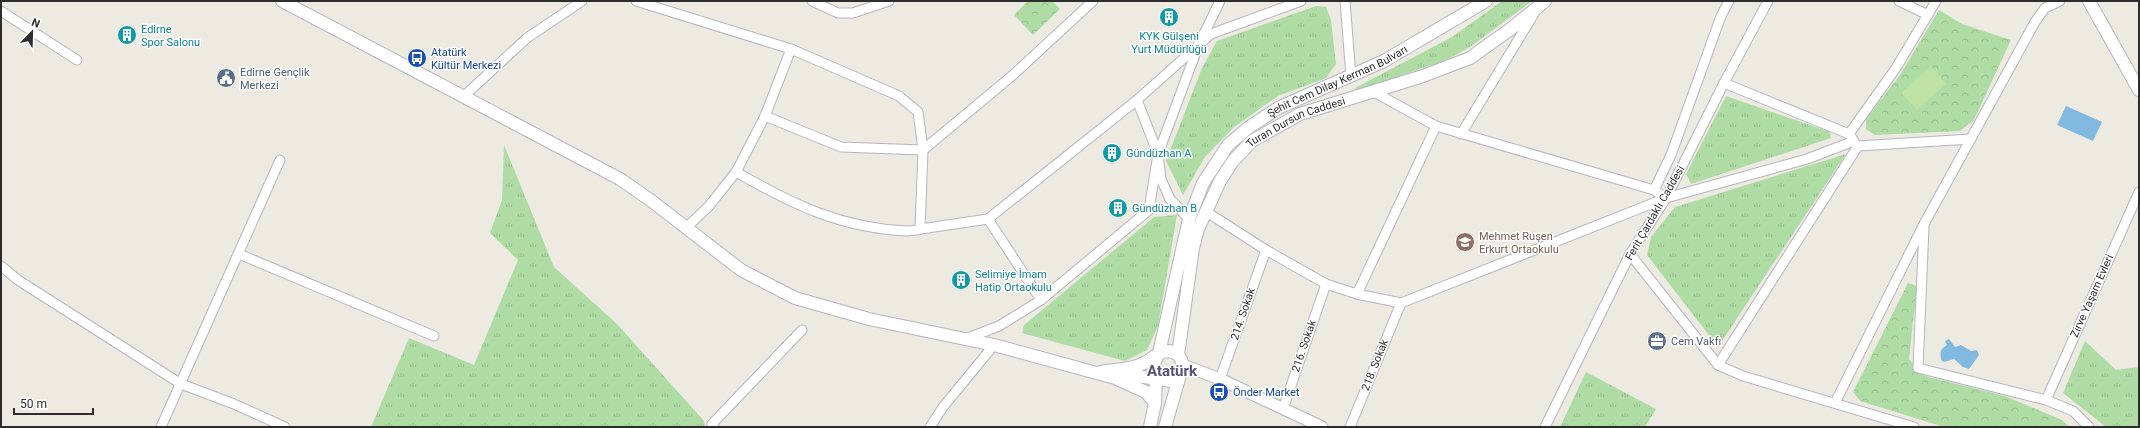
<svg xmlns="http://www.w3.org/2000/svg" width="2140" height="428" viewBox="0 0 2140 428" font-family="Roboto,sans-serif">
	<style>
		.grass { fill: url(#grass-tufts) }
		.park { fill: url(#park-crowns) }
		.pitch { fill: #bde2a3 }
		.water { fill: #82b9e1 }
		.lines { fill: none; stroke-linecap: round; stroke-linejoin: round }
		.minor-casing { stroke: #b5b5bf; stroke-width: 11 }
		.tertiary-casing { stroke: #b5b5bf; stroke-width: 13 }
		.secondary-casing { stroke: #b5b5bf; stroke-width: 14 }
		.minor { stroke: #fff; stroke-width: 9 }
		.tertiary { stroke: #fff; stroke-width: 11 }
		.secondary { stroke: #fff; stroke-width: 12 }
		.labels { text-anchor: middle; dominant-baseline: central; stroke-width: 3; stroke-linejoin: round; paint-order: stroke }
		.culture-label { font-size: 11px; fill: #0d838f; stroke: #fff; text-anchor: start }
		.transit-label { font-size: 11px; fill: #164399; stroke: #fff; text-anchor: start }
		.service-label { font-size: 11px; fill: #4e5e75; stroke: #fff; text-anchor: start }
		.street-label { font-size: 11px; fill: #2d2d2d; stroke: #fff }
		.education-label { font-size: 11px; fill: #785e54; stroke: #fff; text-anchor: start }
		.district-label { font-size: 15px; font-weight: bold; fill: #525379; stroke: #fff }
	</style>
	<defs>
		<pattern id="grass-tufts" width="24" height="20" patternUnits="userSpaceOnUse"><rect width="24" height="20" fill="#afdca5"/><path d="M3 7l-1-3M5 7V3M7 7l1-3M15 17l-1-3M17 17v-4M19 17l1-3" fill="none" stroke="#97bd8e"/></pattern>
		<pattern id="park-crowns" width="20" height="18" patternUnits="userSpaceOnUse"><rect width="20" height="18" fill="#afdca5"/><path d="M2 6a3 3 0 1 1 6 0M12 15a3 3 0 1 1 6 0" fill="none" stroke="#97bd8e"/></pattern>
	</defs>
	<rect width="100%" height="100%" fill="#edeae2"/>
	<g class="grass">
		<polygon points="1502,1 1532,1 1470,47 1444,61 1358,90 1355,88 1452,37"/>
		<polygon points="1316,6 1326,7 1331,20 1336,64 1326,78 1278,96 1234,127 1205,157 1183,195 1166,161 1202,68 1217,41"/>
		<polygon points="1726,96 1830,132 1831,138 1691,184 1686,174"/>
		<polygon points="504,145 554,267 617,324 704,421 705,427 371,427 409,338 474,365 518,260 490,233 502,200"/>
		<polygon points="1846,154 1718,347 1647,255 1651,237 1675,207"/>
		<polygon points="1177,215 1158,326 1147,350 1125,361 1022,333 1024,325 1154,217"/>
		<polygon points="2085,341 2116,370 2139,367 2139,427 2106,427 2063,393"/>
		<polygon points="1586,372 1656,409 1645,427 1560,427"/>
	</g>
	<g class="park">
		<polygon points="1028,1 1052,1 1060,9 1033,35 1014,15"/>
		<polygon points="1939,10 1962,24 2011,40 1974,120 1960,131 1875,135 1866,129 1866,119 1900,75"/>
		<polygon points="1908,283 1917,286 1909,359 1925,376 2005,396 2062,420 2070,427 1944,427 1860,401 1853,392"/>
	</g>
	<polygon class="pitch" points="1931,66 1946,84 1917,110 1901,93"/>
	<g class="water">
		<polygon points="2066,106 2102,122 2093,141 2057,125"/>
		<path d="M1949,339L1955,347L1961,345L1971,351L1977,350L1979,355L1969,369L1963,367L1954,359L1944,362L1941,360C1940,352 1940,349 1947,345L1945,341Z"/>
	</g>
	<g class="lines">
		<defs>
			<g id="minor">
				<polyline points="636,1 791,49 899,96 918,112 923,150"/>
				<polyline points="812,1 838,13 853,13 889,1"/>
				<polyline points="1345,1 1351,77"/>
				<polyline points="1899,1 1928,15"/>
				<polyline points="1,11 77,60"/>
				<polyline points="1724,83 1849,134 1852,138"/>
				<polyline points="464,96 527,38 582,1"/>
				<polyline points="1137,100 1211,34 1301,1"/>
				<polyline points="765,116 791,49"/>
				<polyline points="1436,126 1654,190 1666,198"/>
				<polyline points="1461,134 1535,12"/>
				<polyline points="1849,134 1896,68 1936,1"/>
				<polyline points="1858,146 1971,139"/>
				<polyline points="923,150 1013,75 1093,1"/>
				<path d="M736,172C792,204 840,228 907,231C915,231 925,228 934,227C952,224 970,222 988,219L1041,300L999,326L965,339"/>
				<polyline points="1654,190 1671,155 1721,16 1729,1"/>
				<polyline points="1205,211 1266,250 1326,284 1357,294 1401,303 1666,198 1807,159 1854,141"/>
				<polyline points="988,219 1137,100 1158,154 1149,210 1041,300"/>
				<polyline points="1189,219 1170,199 1161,179 1158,154 1199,44 1220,1"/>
				<polyline points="1924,227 1918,368 2046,400 2073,411 2089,427"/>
				<polyline points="686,228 709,206 736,172 765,116 841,147 923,150 920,229"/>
				<polyline points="239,254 434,336"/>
				<polyline points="1630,254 1718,365 1743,376 1914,427"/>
				<polyline points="1,266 18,280 181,384 234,404 285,427"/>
				<polyline points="1357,294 1436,126 1372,91"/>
				<polyline points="1718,365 1858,146"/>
				<polyline points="1220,379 1266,250"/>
				<polyline points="2046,400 2139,192"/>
				<polyline points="1835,403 1924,224 2035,22 2045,8 2060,1"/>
				<polyline points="1283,409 1326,284"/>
				<polyline points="161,427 280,160"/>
				<polyline points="714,427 712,424 802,330"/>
				<polyline points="930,427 943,407 994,345"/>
				<polyline points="1350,427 1401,303"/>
				<polyline points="1545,427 1630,254 1666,198 1724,83 1768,1"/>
			</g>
			<polyline id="tertiary" points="1183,365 1220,379 1322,427"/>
			<g id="secondary">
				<polyline points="282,1 620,179 653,202 741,270 795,298 869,319 994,345 1115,378 1146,392 1155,403"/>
				<polyline points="2089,1 2139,90"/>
				<path id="s1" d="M1178,355L1193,248L1198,229L1220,181L1233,161L1252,141L1300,114L1423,76L1470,58L1512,28L1545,1"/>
				<path d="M1101,372C1117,369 1132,370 1146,362C1153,358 1160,351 1168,351C1185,352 1188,376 1171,381C1169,381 1123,374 1117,373"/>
				<path id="s2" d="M1150,427L1155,403L1156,378L1153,366L1159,353L1189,219L1203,183L1228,145L1248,128L1278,108L1384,61L1486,1"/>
				<polyline points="1165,427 1180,375"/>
			</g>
		</defs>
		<use href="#minor" class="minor-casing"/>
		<use href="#tertiary" class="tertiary-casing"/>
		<use href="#secondary" class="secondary-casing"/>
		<use href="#minor" class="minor"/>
		<use href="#tertiary" class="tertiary"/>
		<use href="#secondary" class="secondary"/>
	</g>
	<defs>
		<symbol id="building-disc" viewBox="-11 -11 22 22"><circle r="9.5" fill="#0f9aa8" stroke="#fff"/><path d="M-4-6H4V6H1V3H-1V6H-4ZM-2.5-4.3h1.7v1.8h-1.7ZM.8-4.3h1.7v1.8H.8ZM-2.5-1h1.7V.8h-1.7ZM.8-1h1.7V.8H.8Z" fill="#fff"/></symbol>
		<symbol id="bus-disc" viewBox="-11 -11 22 22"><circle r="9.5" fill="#1a4fb4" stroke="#fff"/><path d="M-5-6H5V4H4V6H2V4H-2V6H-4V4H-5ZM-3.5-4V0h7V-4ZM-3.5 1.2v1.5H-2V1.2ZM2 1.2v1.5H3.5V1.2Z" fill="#fff"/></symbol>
		<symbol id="civic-disc" viewBox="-11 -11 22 22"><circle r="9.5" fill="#5c6f8a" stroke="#fff"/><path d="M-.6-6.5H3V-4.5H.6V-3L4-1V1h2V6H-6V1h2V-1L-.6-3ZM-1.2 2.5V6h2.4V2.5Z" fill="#fff"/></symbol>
		<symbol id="school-disc" viewBox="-11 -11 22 22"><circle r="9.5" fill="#8d6e63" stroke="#fff"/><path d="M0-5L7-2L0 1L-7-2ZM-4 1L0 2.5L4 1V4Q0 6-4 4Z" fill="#fff"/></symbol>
		<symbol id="office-disc" viewBox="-11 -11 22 22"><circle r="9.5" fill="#5c6f8a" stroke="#fff"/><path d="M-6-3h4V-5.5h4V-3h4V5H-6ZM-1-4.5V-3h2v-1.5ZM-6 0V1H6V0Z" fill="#fff"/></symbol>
	</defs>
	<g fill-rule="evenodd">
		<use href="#building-disc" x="1158" y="6" width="22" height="22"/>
		<use href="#building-disc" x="116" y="24" width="22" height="22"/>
		<use href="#bus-disc" x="406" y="47" width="22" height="22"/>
		<use href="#civic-disc" x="215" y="67" width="22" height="22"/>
		<use href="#building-disc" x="1101" y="142" width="22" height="22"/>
		<use href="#building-disc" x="1107" y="197" width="22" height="22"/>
		<use href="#school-disc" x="1454" y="231" width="22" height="22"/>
		<use href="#building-disc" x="950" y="269" width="22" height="22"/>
		<use href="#office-disc" x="1646" y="330" width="22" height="22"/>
		<use href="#bus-disc" x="1208" y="381" width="22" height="22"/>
	</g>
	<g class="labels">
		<g class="culture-label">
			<text x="141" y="29">Edirne<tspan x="141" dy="13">Spor Salonu</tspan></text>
			<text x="1169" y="36" text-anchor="middle">KYK Gülşeni<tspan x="1169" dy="13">Yurt Müdürlüğü</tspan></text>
			<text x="1126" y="153">Gündüzhan A</text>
			<text x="1132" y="208">Gündüzhan B</text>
			<text x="975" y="274">Selimiye İmam<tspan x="975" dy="13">Hatip Ortaokulu</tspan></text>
		</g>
		<g class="transit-label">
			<text x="431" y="52">Atatürk<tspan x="431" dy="13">Kültür Merkezi</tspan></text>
			<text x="1233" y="392">Önder Market</text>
		</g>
		<g class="service-label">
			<text x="240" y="72">Edirne Gençlik<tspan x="240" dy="13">Merkezi</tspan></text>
			<text x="1671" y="341">Cem Vakfı</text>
		</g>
		<g class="street-label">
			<text stroke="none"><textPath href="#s2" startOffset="425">Şehit Cem Dilay Kerman Bulvarı</textPath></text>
			<text stroke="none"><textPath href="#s1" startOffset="280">Turan Dursun Caddesi</textPath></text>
			<text transform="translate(1655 213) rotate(-60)">Ferit Çardaklı Caddesi</text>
			<text transform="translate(2092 296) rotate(-66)">Zirve Yaşam Evleri</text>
			<text transform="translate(1243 314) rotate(-71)">214. Sokak</text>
			<text transform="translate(1304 346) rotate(-71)">216. Sokak</text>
			<text transform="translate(1375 365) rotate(-68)">218. Sokak</text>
		</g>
		<g class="education-label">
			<text x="1479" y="236">Mehmet Ruşen<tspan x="1479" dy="13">Erkurt Ortaokulu</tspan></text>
		</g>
		<g class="district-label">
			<text x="1172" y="371">Atatürk</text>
		</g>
	</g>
	<rect width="2140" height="428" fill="none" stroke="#2d2d2d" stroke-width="4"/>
	<g transform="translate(32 32) rotate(23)" stroke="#ffffff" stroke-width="3" paint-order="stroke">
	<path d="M0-3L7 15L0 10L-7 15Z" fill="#2d2d2d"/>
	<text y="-6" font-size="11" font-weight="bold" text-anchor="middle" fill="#2d2d2d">N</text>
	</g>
	<path d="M14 408v6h79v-6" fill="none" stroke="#2d2d2d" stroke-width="2"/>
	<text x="20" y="408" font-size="12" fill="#2d2d2d" stroke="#ffffff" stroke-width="3" paint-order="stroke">50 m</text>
</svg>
